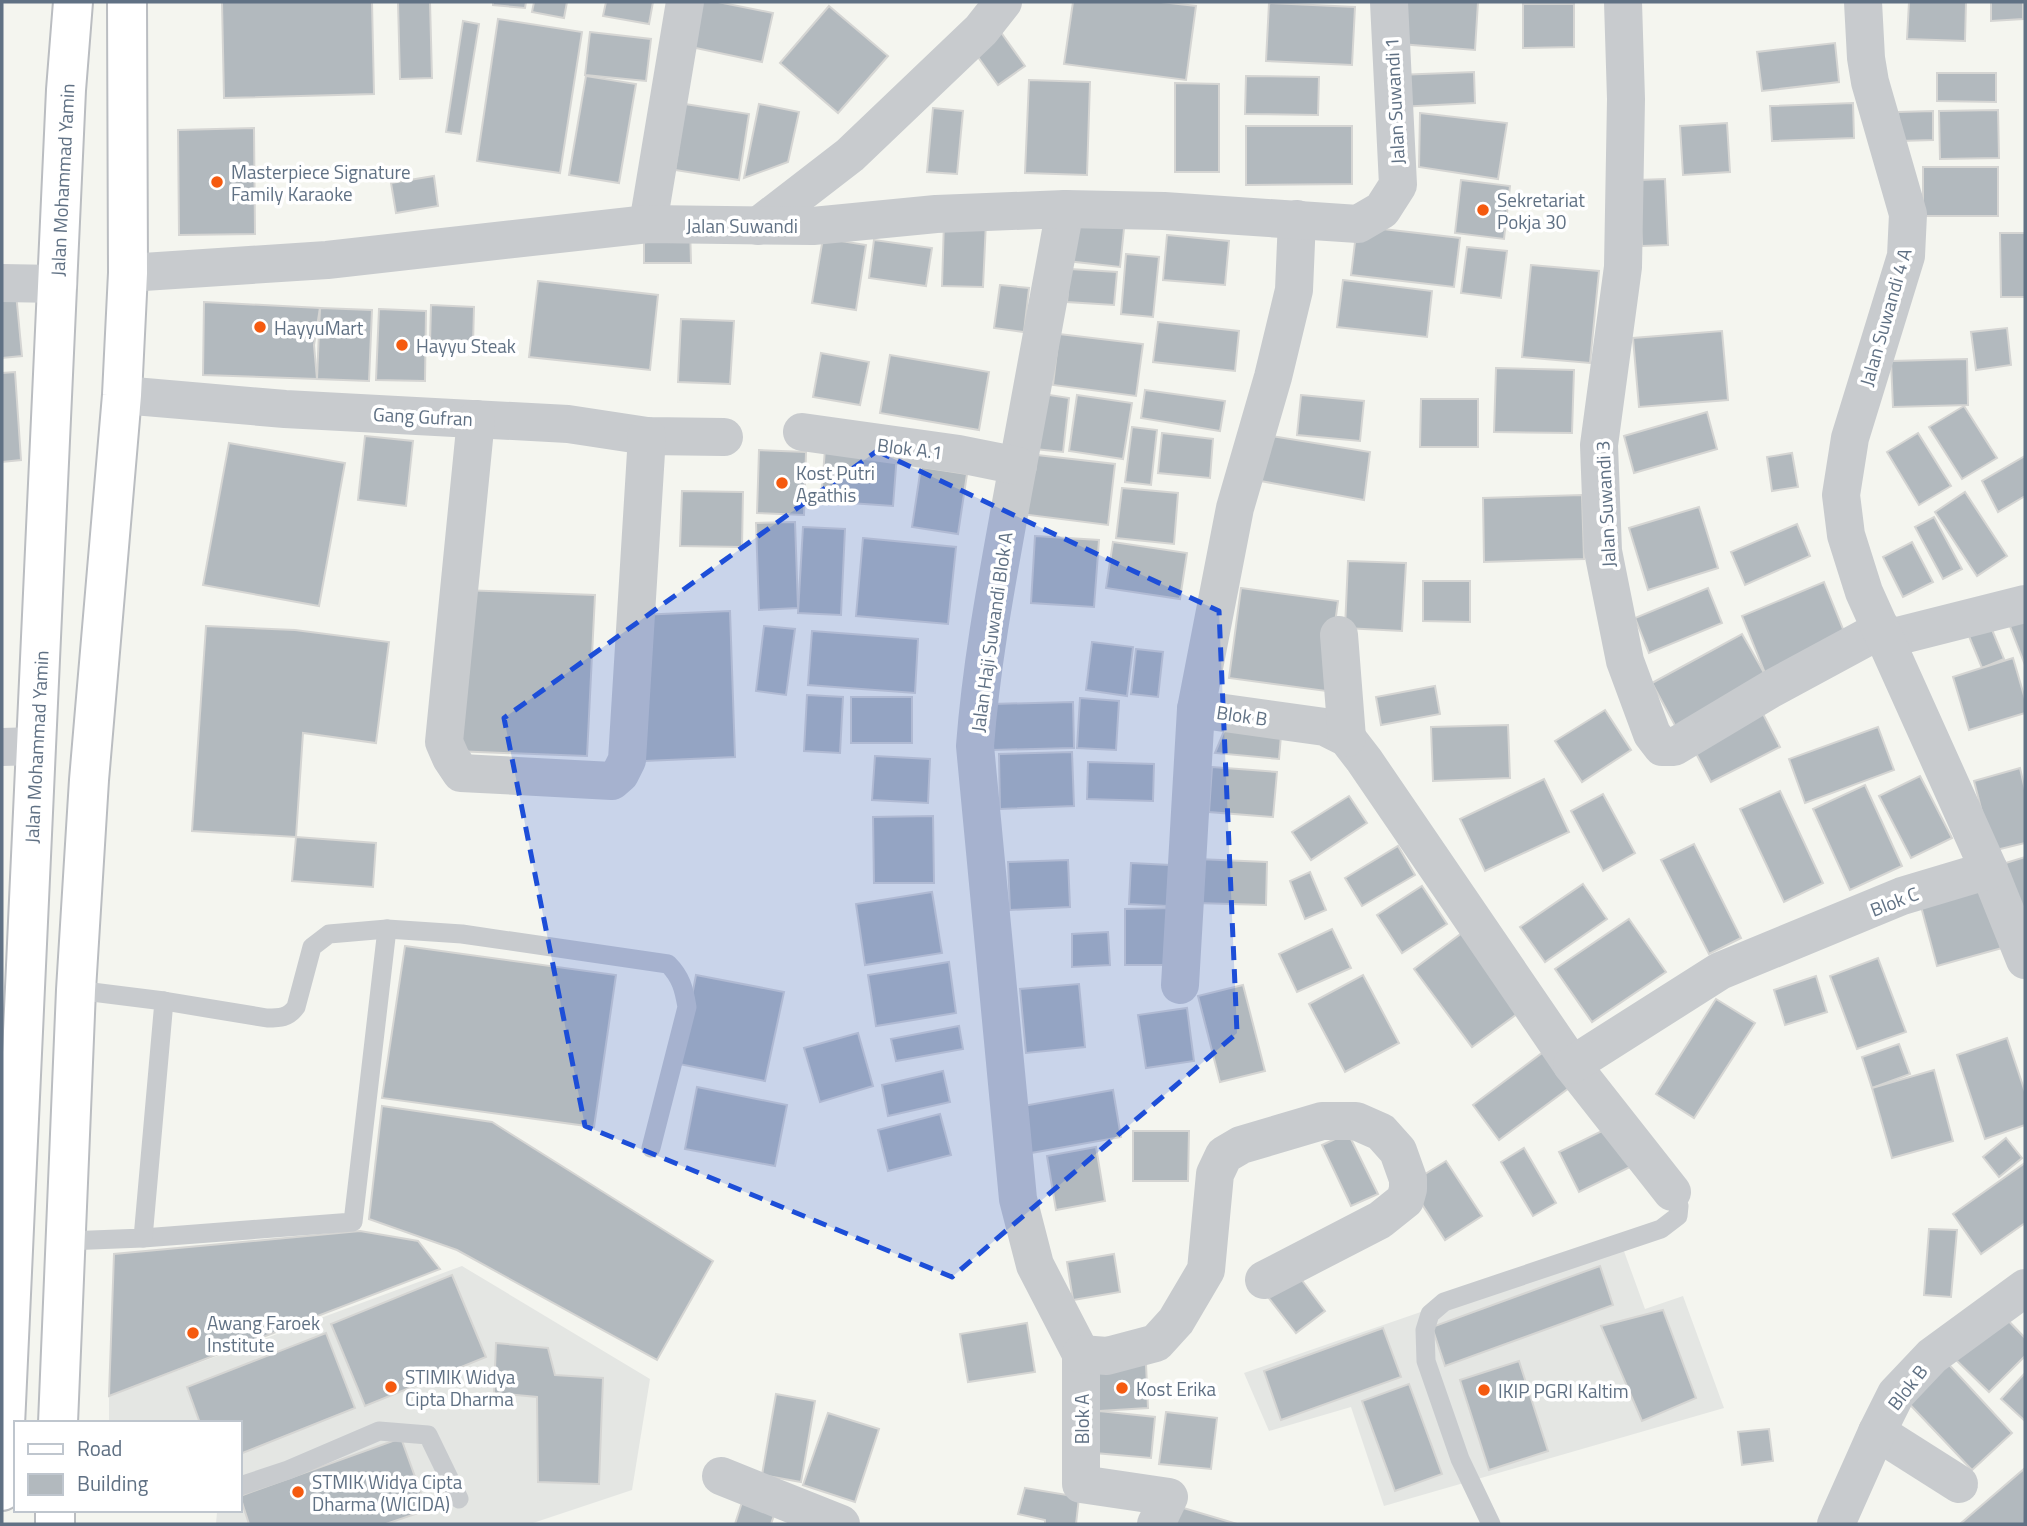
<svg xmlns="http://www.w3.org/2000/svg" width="2027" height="1526" viewBox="0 0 2027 1526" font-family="'Titillium Web',sans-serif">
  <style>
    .built { fill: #e4e6e3 }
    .building { fill: #b2b9be; stroke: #d5d5d3; stroke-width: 2 }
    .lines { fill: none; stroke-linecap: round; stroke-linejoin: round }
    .primary-casing { stroke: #babdc1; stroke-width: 42 }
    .service { stroke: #c8cbce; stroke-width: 19 }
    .minor { stroke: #c8cbce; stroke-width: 38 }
    .primary { stroke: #fff; stroke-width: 38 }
    .marked { fill: #1d4ed8; fill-opacity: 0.2; stroke: #1d4ed8; stroke-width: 5; stroke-dasharray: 14 9; stroke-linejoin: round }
    .poi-dot { fill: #f55a0f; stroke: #fff; stroke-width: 2.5 }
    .labels { text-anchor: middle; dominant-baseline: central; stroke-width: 7; stroke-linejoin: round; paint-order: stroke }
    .street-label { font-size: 19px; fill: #607184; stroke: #fff }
    .poi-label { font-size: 19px; fill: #607184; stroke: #fff; text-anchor: start }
  </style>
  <rect width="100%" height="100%" fill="#f4f5ef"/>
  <!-- built -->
  <g class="built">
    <path d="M1621,1243L1645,1309L1683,1296L1724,1408L1384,1506L1351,1407L1269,1431L1244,1373Z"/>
    <path d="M462,1266L650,1379L632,1490L530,1524H216L217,1512L108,1513V1510H240V1423H109V1396Z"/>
  </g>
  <!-- building -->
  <g class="building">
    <path d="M222,2H372L374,94L224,98Z"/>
    <path d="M398,2H430L432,78L400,79Z"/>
    <path d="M493,2H526L525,8L493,5Z"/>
    <path d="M534,2H567L564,18L532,12Z"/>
    <path d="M606,2H653L649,24L603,16Z"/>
    <path d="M700,2H718L773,13L762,62L691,47Z"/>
    <path d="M1073,2H1161L1196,6L1186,80L1064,64Z"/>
    <path d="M1403,2H1478L1475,50L1400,44Z"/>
    <path d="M1909,2H1966L1965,41L1907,39Z"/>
    <path d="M1991,2H2023V19L1991,21Z"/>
    <path d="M1269,3L1355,7L1352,65L1266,61Z"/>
    <path d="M1523,4H1574V47L1523,48Z"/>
    <path d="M829,6L888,56L838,113L780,63Z"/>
    <path d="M498,19L582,32L560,173L477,161Z"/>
    <path d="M463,21L479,24L461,134L446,132Z"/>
    <path d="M1000,31L1025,66L998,85L973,50Z"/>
    <path d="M590,32L651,39L646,81L585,75Z"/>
    <path d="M1835,43L1839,82L1762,91L1757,52Z"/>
    <path d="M1474,72L1475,103L1398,107L1397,75Z"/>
    <path d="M1937,73H1996V102L1937,101Z"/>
    <path d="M586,76L636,84L619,183L569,175Z"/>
    <path d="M1246,76L1319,77L1318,115L1245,114Z"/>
    <path d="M1029,80L1090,82L1087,175L1025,173Z"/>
    <path d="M1175,83L1219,84V172H1175Z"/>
    <path d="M1853,103L1854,138L1772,141L1770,106Z"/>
    <path d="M685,104L749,114L739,180L675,170Z"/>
    <path d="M759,104L799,112L788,162L744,178Z"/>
    <path d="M933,108L963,111L957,174L927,172Z"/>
    <path d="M1998,110L1999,158L1940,159L1939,111Z"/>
    <path d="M1933,111V140L1900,141L1898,112Z"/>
    <path d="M1420,113L1507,123L1498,179L1419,167Z"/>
    <path d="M1727,123L1730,172L1683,175L1680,126Z"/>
    <path d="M1246,126H1352V184L1246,185Z"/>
    <path d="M254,128L255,234L179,235L178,130Z"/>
    <rect x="1923" y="167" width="75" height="49"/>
    <path d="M434,176L438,206L396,213L391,183Z"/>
    <path d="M1665,179L1668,245L1642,246L1638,180Z"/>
    <path d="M1461,180L1510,186L1504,239L1455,233Z"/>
    <path d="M1073,213L1125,219L1120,267L1067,261Z"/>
    <path d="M944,221L986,222L983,287L942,286Z"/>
    <path d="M690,226L691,263H644V227Z"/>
    <path d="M1357,226L1460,238L1454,287L1351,275Z"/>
    <path d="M2000,233H2025V297H2001Z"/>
    <path d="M1167,235L1229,241L1225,285L1163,280Z"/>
    <path d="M823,238L866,245L856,310L812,303Z"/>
    <path d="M874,240L932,248L926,286L869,278Z"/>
    <path d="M1467,247L1507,251L1501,298L1461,293Z"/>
    <path d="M1126,254L1159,257L1153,317L1121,314Z"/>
    <path d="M1531,265L1599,271L1590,363L1522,357Z"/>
    <path d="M1070,269L1117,272L1114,305L1067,302Z"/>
    <path d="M1343,280L1432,291L1427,337L1337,327Z"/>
    <path d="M538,281L658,295L650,370L529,357Z"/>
    <path d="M1000,285L1029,288L1024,332L994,328Z"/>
    <path d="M16,293L22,356L2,358V294Z"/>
    <path d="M204,302L320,308L314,345L317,379L203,375Z"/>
    <path d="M431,305L474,307L473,345L430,344Z"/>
    <path d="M320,308L372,310L369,381L317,379Z"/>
    <path d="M379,309L426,311L425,381L376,380Z"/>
    <path d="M681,319L734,321L730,384L678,382Z"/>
    <path d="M1158,322L1239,331L1235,371L1153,362Z"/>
    <path d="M2007,328L2011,365L1976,370L1971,332Z"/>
    <path d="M1722,331L1728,400L1639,407L1633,338Z"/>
    <path d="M1059,334L1143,344L1136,396L1053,385Z"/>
    <path d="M821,353L869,362L860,405L813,397Z"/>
    <path d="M890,355L989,372L979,430L880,413Z"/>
    <path d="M1967,359L1968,405L1893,407L1891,361Z"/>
    <path d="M1496,368L1574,370L1572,433L1494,432Z"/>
    <path d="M15,372L21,460L2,462V373Z"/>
    <path d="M1145,390L1225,401L1220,431L1141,418Z"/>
    <path d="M1043,394L1069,398L1063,452L1035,449Z"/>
    <path d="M1077,395L1132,403L1123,459L1069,451Z"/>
    <path d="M1301,395L1364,401L1360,441L1297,435Z"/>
    <path d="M1421,399H1478V447H1420Z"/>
    <path d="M1964,406L1997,458L1962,479L1929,427Z"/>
    <path d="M1707,412L1717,449L1634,473L1624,436Z"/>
    <path d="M1132,427L1157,430L1151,485L1125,482Z"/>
    <path d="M1162,433L1213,439L1210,478L1158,473Z"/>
    <path d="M1918,433L1951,486L1919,505L1887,452Z"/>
    <path d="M1265,435L1370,452L1364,500L1255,480Z"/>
    <path d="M365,436L413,441L406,506L358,500Z"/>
    <path d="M229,443L345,463L319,606L203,585Z"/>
    <path d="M825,449L897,454L893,506L821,501Z"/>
    <path d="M759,450L806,452L804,515L757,513Z"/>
    <path d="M1792,453L1798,487L1772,491L1767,457Z"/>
    <path d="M1028,454L1115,464L1108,525L1021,514Z"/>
    <path d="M2025,456V496L1998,512L1982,481Z"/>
    <path d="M921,467L967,474L958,534L912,527Z"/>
    <path d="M1122,488L1178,493L1174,544L1116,538Z"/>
    <path d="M682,491L743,492L742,547L680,546Z"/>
    <path d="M1965,492L2007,556L1977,576L1935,512Z"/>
    <path d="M1582,495L1584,559L1484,562L1483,498Z"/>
    <path d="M1699,507L1718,568L1648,590L1629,528Z"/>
    <path d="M1934,517L1962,569L1943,579L1915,527Z"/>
    <path d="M795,522L798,608L759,610L756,523Z"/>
    <path d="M1797,524L1810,556L1745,585L1731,552Z"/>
    <path d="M803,527L845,529L841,615L798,613Z"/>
    <path d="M1035,536L1099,540L1094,607L1031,603Z"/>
    <path d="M863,538L956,547L948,624L856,616Z"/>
    <path d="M1113,542L1187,553L1180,599L1106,588Z"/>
    <path d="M1912,542L1933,582L1903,597L1883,557Z"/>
    <path d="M1348,561L1406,563L1402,631L1345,628Z"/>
    <path d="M1423,581H1470V622L1423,621Z"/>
    <path d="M1824,582L1849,644L1767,678L1742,616Z"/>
    <path d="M1241,588L1338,601L1326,691L1229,678Z"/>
    <path d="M1708,588L1722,623L1649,653L1635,618Z"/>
    <path d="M461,590L595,595L587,756L453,751Z"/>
    <path d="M730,611L735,757L645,761L639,615Z"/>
    <path d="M2025,614V665L2008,621Z"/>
    <path d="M1986,615L2004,659L1982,668L1964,624Z"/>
    <path d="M206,626L295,630L389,642L376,743L303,733L296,837L192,831Z"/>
    <path d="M764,626L795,629L786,695L756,691Z"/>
    <path d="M812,631L918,639L915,693L808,685Z"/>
    <path d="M1742,634L1767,678L1677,729L1652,683Z"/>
    <path d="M1092,642L1133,647L1127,696L1086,690Z"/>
    <path d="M1136,649L1163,652L1158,697L1131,694Z"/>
    <path d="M2013,658L2025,699V713L1969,730L1953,677Z"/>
    <path d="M1435,686L1440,714L1381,725L1376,697Z"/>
    <path d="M807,695L843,697L840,753L804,751Z"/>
    <rect x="851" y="697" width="61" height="46"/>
    <path d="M1080,698L1119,701L1116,750L1077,748Z"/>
    <path d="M1073,702L1074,748L992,750L991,704Z"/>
    <path d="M1758,704L1780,747L1711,782L1689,740Z"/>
    <path d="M1605,710L1631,750L1582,782L1555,741Z"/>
    <path d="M1229,719L1282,724L1279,759L1215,753Z"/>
    <path d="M1508,725L1510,778L1433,781L1431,727Z"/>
    <path d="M1878,727L1894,770L1805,803L1789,759Z"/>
    <path d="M1072,752L1074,806L1000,809L999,754Z"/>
    <path d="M875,756L930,759L928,803L872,800Z"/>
    <path d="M1088,762L1154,764L1153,801L1087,799Z"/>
    <path d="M1212,767L1277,772L1273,817L1209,812Z"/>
    <path d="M2020,768L2025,790V843L1992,851L1974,781Z"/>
    <path d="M1920,776L1952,838L1911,858L1879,796Z"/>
    <path d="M1544,779L1569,832L1485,871L1460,819Z"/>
    <path d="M1865,785L1902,866L1850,890L1813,809Z"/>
    <path d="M1780,791L1823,883L1784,902L1740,809Z"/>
    <path d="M1603,794L1635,853L1603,871L1571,811Z"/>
    <path d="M1349,796L1367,823L1311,860L1292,832Z"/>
    <path d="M933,816L934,883H874L873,817Z"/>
    <path d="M296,837L376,843L373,887L292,881Z"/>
    <path d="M1694,844L1741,938L1709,954L1661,860Z"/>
    <path d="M1398,846L1415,875L1362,906L1345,878Z"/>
    <path d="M2025,857V948L1996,866Z"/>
    <path d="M1197,859L1267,862L1266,905L1196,903Z"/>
    <path d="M1068,860L1070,907L1010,910L1008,862Z"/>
    <path d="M1131,863L1170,865L1168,906L1129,904Z"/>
    <path d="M1310,872L1326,910L1305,919L1290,881Z"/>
    <path d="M1984,881L2002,948L1937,966L1919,899Z"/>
    <path d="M1583,884L1607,919L1545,962L1520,927Z"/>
    <path d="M1422,886L1447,924L1402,953L1377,915Z"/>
    <path d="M932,892L942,953L865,965L856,904Z"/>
    <path d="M1176,908V965H1125V909Z"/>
    <path d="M1629,919L1666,972L1592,1022L1555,969Z"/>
    <path d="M1332,929L1351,968L1297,992L1279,954Z"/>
    <path d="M1108,932L1110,965L1072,967V934Z"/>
    <path d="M1462,933L1521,1011L1472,1047L1414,969Z"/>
    <path d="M405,946L616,975L594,1127L382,1098Z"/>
    <path d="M1878,958L1906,1032L1857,1049L1830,976Z"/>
    <path d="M949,962L956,1013L876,1026L868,975Z"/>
    <path d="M696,975L784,992L765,1081L679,1064Z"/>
    <path d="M1363,975L1399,1043L1345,1072L1309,1004Z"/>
    <path d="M1816,976L1827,1012L1785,1025L1774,990Z"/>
    <path d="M1079,984L1085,1047L1026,1053L1020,989Z"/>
    <path d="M1243,985L1265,1071L1220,1082L1198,996Z"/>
    <path d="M1716,999L1755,1023L1694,1118L1656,1094Z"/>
    <path d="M1187,1008L1194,1061L1146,1068L1138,1015Z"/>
    <path d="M959,1026L963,1049L896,1061L891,1039Z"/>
    <path d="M858,1033L873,1086L820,1102L804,1048Z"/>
    <path d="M2007,1038L2025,1092V1125L1985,1139L1957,1055Z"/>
    <path d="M1899,1044L1910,1074L1872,1088L1862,1057Z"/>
    <path d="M1546,1050L1573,1085L1499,1140L1473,1105Z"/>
    <path d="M1934,1070L1953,1141L1892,1158L1872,1088Z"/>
    <path d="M943,1071L950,1102L888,1116L882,1085Z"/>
    <path d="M697,1087L787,1105L775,1166L685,1149Z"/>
    <path d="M1113,1090L1121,1137L1031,1153L1023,1106Z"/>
    <path d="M382,1106L492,1122L713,1261L657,1360L457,1250L369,1219Z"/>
    <path d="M940,1114L951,1155L888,1171L878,1130Z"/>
    <path d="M1610,1127L1630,1167L1579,1192L1559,1152Z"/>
    <path d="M1133,1131H1189L1188,1181H1133Z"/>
    <path d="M1348,1133L1378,1194L1351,1206L1322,1145Z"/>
    <path d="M2006,1138L2022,1158L1999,1177L1983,1157Z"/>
    <path d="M1096,1147L1105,1201L1056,1210L1047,1156Z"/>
    <path d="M1524,1148L1556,1203L1533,1216L1501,1162Z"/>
    <path d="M1446,1161L1482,1216L1445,1240L1409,1184Z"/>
    <path d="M2025,1163V1223L1981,1254L1953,1214Z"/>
    <path d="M1929,1229L1957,1230L1951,1297L1924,1295Z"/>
    <path d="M360,1231L418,1241L440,1269L109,1396L114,1254Z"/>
    <path d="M1114,1254L1120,1292L1073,1300L1067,1262Z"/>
    <path d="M1600,1266L1613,1305L1445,1366L1432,1327Z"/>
    <path d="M452,1275L486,1357L365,1406L331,1324Z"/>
    <path d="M1298,1275L1325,1311L1296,1333L1268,1297Z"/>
    <path d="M1663,1310L1696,1398L1642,1421L1601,1326Z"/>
    <path d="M1998,1310L2025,1338V1356L1989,1392L1952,1356Z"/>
    <path d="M1027,1323L1035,1372L968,1382L960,1334Z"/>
    <path d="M1383,1328L1401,1377L1281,1420L1264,1371Z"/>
    <path d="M326,1333L355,1408L240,1454V1423H200L187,1387Z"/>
    <path d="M496,1343L548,1348L555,1375L603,1378L599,1484L538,1482L537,1397L494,1393Z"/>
    <path d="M1940,1355L2012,1433L1972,1470L1899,1393Z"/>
    <path d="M1519,1361L1548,1451L1489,1470L1460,1380Z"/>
    <path d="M1146,1364L1148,1408L1099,1411L1096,1367Z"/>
    <path d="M2025,1373V1421L2001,1399Z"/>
    <path d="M1409,1384L1442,1474L1395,1491L1362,1401Z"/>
    <path d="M776,1394L815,1401L801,1482L762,1475Z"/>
    <path d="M1099,1411L1155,1417L1151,1458L1095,1453Z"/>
    <path d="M1166,1412L1217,1418L1211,1469L1159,1464Z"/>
    <path d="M828,1413L879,1429L855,1502L803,1485Z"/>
    <path d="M1769,1429L1773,1461L1742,1465L1738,1432Z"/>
    <path d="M401,1438L427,1510L386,1524H249L240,1496Z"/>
    <path d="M2024,1469L2025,1524H1960Z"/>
    <path d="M1025,1488L1079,1497L1076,1524H1045V1520L1018,1514Z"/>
    <path d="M745,1493L778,1504L771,1524H735Z"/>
    <path d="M1170,1504L1237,1524H1164Z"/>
  </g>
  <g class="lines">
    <!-- primary casing -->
    <g class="primary-casing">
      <g id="primary">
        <path d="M58,1423L76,990L89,780L122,395L128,273L127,2"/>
        <path d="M2,1491L66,90L73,2"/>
        <path d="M55,1524V1510"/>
      </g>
    </g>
    <!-- service -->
    <g class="service">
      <path d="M164,1001L267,1018C280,1018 288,1018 296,1007L312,947L329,934L387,929L462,934L668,964C681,977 684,989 687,1007L651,1148"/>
      <path d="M143,1238L353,1222L387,929"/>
      <path d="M66,1241L143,1238L164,1001L76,990"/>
      <path d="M240,1486L288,1470L379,1431L428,1435L459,1499"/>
      <path d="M1491,1524L1460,1459L1426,1361L1425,1330L1430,1314L1444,1302L1661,1229L1678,1216L1679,1206L1672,1192"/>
    </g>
    <!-- minor -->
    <g class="minor">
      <path d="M1623,2L1626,99L1623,267L1599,445L1603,551L1625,661L1652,734L1662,747H1674L1771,689L1882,629"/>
      <path d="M1065,209C1047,311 1027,412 1009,514C995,591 981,667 975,746L1018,1199L1035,1265L1081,1354V1484L1169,1497L1156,1524"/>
      <path d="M1297,219L1294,290L1273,377L1235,508L1196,709L1325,727L1347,738L1364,760L1572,1065L1672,1192"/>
      <path d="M648,224L685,2"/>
      <path d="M758,226L850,155L981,30L1003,2"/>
      <path d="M128,273L327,260L648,224L813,226L936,214L1065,209L1164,211L1358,224L1382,210L1398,185L1389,2"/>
      <path d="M2,283L58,284"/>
      <path d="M122,395L285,409L568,424L647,436L724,437"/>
      <path d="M476,419L444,742L451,758L461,773L612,781L620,774L627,760L647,436"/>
      <path d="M802,432L959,454L1018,466"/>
      <path d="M1339,635L1347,738"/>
      <path d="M1886,639L2025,604"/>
      <path d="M2,747L36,746"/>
      <path d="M1989,870L2025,960"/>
      <path d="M1180,985L1196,709"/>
      <path d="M1572,1065L1720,971L1902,896L1989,870L1864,592L1846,535L1841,495L1850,438L1906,256L1908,214L1870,82L1866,58L1863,2"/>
      <path d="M1081,1354L1107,1356L1156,1343L1176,1321L1206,1270L1215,1174L1224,1155L1241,1145L1322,1121H1356L1381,1132L1398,1151L1408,1179V1189L1405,1200L1380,1220L1264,1280"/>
      <path d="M1877,1432L1959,1484"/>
      <path d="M721,1476L841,1524"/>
      <path d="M1836,1524L1877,1432L1896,1394L1932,1356L2025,1288"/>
    </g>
    <!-- primary -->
    <use href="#primary" class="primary"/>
  </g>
  <!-- marked area -->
  <path class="marked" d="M877,451L1219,611L1237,1033L952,1277L585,1126L504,718Z"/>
  <!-- markers -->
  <g class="poi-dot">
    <circle cx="217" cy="182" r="7"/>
    <circle cx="1483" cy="210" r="7"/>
    <circle cx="260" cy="327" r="7"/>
    <circle cx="402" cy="345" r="7"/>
    <circle cx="782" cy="483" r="7"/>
    <circle cx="193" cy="1333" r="7"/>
    <circle cx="391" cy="1387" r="7"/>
    <circle cx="1122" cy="1388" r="7"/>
    <circle cx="1484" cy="1390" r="7"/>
    <circle cx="298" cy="1492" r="7"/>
  </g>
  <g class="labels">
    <!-- street labels -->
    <g class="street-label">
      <text transform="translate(1394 101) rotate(-93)">Jalan Suwandi 1</text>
      <text transform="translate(62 180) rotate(-87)">Jalan Mohammad Yamin</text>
      <text x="742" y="225">Jalan Suwandi</text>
      <text transform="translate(1885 317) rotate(-74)">Jalan Suwandi 4 A</text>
      <text transform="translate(423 416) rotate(3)">Gang Gufran</text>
      <text transform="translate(910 448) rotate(7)">Blok A.1</text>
      <text transform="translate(1605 504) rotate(-93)">Jalan Suwandi 3</text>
      <text transform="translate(991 632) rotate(-82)">Jalan Haji Suwandi Blok A</text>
      <text transform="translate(1242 715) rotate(8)">Blok B</text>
      <text transform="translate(36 747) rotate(-87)">Jalan Mohammad Yamin</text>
      <text transform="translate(1894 901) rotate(-21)">Blok C</text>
      <text transform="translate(1907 1387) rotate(-52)">Blok B</text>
      <text transform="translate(1081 1419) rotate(-90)">Blok A</text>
    </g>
    <!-- poi labels -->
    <g class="poi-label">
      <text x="231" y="171">Masterpiece Signature<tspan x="231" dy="22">Family Karaoke</tspan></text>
      <text x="1497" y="199">Sekretariat<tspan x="1497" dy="22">Pokja 30</tspan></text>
      <text x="274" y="327">HayyuMart</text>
      <text x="416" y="345">Hayyu Steak</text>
      <text x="796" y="472">Kost Putri<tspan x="796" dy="22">Agathis</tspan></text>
      <text x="207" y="1322">Awang Faroek<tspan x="207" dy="22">Institute</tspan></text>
      <text x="405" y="1376">STIMIK Widya<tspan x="405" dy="22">Cipta Dharma</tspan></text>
      <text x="1136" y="1388">Kost Erika</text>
      <text x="1498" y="1390">IKIP PGRI Kaltim</text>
      <text x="312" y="1481">STMIK Widya Cipta<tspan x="312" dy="22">Dharma (WICIDA)</tspan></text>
    </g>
  </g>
  <!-- border -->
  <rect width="2027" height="1526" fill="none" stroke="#607184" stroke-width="7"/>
  <!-- legend -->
  <rect x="14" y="1421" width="228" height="91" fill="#ffffff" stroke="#bfc6ce" stroke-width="2"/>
  <rect x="28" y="1444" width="35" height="10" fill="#ffffff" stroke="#bfc6ce" stroke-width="2"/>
  <text x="77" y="1456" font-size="21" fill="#607184">Road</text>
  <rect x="28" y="1474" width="35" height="21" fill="#b2b9be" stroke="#bfc6ce" stroke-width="2"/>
  <text x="77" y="1491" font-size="21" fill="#607184">Building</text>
</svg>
